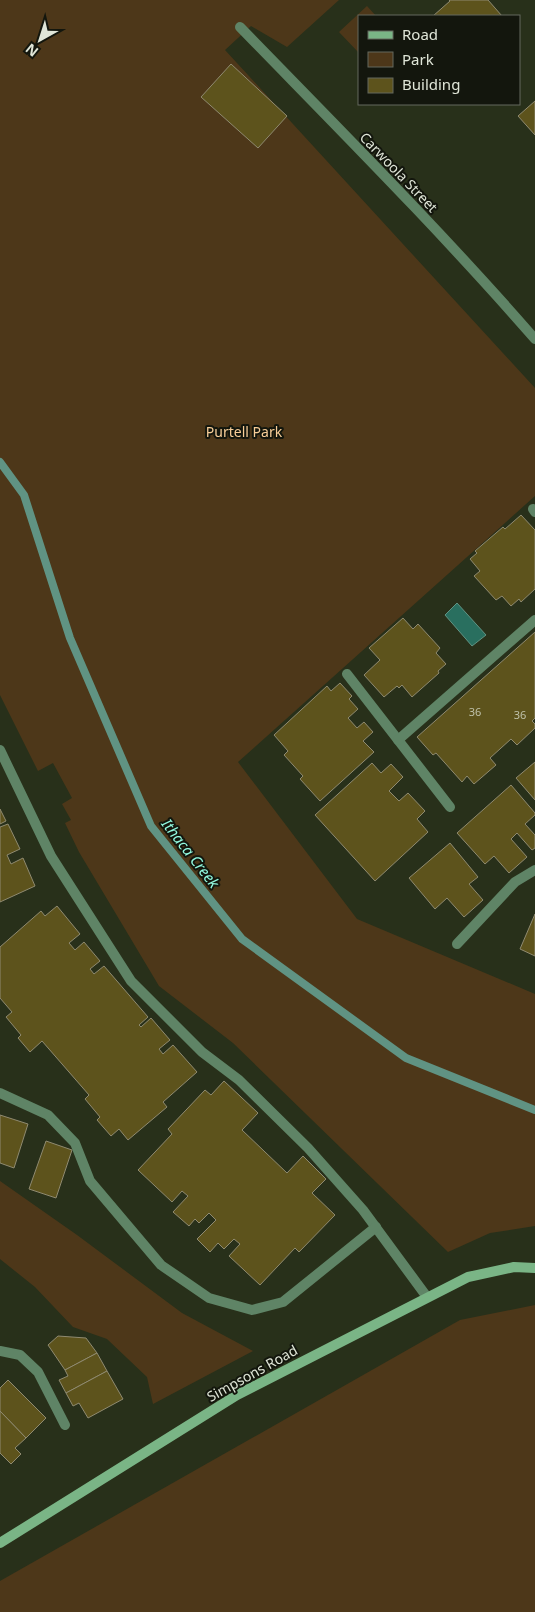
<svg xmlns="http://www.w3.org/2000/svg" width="535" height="1612" viewBox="0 0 535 1612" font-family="'Noto Sans',sans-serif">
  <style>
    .green { fill: #4d3719 }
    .water { fill: #296f5f; stroke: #609383 }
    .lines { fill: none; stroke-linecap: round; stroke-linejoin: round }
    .stream { stroke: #609383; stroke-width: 8 }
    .building { fill: #5d531c; stroke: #8f8a70 }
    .lane { stroke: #5f8466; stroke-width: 10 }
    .street { stroke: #5f8466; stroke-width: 10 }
    .secondary { stroke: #7ab586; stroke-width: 10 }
    .labels { text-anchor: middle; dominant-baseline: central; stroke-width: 4; stroke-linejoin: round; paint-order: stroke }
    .number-label { font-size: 11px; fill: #bfc1a9 }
    .street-label { font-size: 14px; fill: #e0e6d8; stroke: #13160d }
    .park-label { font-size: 14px; fill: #f8ce98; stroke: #13160d }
    .water-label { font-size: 15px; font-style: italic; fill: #93fbe1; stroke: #13160d }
  </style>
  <rect width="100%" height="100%" fill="#28301a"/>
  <!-- green -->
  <g class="green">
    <path d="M0,0H339L287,47L251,26L225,50L535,388V496L238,762L357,919L535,994V1226L490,1233L448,1252L233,1043L159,986L79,852L65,823L71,820L62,804L72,798L53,763L38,771L0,695Z"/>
    <path d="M367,6L376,16H359V53L339,32Z"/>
    <path d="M0,1181L77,1235L182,1313L253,1351L153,1404L147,1377L107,1339L73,1327L35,1287L0,1259Z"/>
    <path d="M535,1305V1612H0V1581L460,1320Z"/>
  </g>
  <!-- water -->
  <path class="water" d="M457,603L486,635L472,646L445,615Z"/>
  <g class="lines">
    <!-- stream -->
    <path class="stream" d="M0,462L24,495L70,638L151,826L242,939L406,1058L535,1110"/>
  </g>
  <!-- building -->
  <g class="building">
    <path d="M449,0H488L502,16H433L450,1Z"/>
    <path d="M231,64L287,116L258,148L201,97Z"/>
    <path d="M535,101V135L518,116Z"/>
    <path d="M521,515L535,530V589L521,602L519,599L511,606L502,596L496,600L474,576L480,571L470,559L477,553L475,551L503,527L505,529Z"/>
    <path d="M403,618L413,629L418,624L440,648L436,653L446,664L438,671L439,673L412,697L402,685L399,688L397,686L384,697L364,675L380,660L369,648Z"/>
    <path d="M535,632V718L532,721L535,724V728L517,745L511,739L490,758L496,765L474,784L467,776L462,782L436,753L433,755L417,737Z"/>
    <path d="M340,683L352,696L349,699L358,709L348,718L357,728L364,722L373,732L363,741L374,752L320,801L300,779L303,776L284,755L288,751L274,735L327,686L331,691Z"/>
    <path d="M535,762V800L516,778Z"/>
    <path d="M372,763L381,773L391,764L403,777L389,791L399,801L408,793L425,811L417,819L428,832L375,881L315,815Z"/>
    <path d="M511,785L535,813V815L525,824L535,835V848L532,850L517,833L511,839L527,857L509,873L494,856L485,864L457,833Z"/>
    <path d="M0,809L6,821L0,824Z"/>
    <path d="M8,824L20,849L7,855L11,864L23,858L35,886L0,902V827Z"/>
    <path d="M450,843L478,877L469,884L483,900L464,917L447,898L435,909L409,878Z"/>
    <path d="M57,906L80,934L69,943L75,950L84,942L100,961L90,969L94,974L104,966L148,1017L139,1025L141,1027L151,1018L170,1040L159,1049L163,1054L173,1045L197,1072L163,1102L167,1107L128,1140L119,1129L111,1136L97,1120L100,1117L85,1099L89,1095L42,1041L30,1052L18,1038L21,1035L6,1017L12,1012L0,998V947L41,911L45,916Z"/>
    <path d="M535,914V956L520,949Z"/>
    <path d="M224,1081L258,1113L242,1130L287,1173L303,1156L326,1179L312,1193L335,1215L299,1252L295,1248L260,1285L229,1256L240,1244L234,1239L224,1249L218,1243L210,1252L197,1239L216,1220L209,1213L199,1223L195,1219L189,1226L173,1212L188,1196L182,1191L172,1202L138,1170L172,1134L168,1129L205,1090L211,1095Z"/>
    <path d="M0,1115L28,1124L14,1168L0,1163Z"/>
    <path d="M46,1141L72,1150L56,1198L29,1189Z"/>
    <path d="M58,1336L86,1338L97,1353L65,1370L48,1345Z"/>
    <path d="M97,1353L107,1371L66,1393L59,1380L68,1376L65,1370Z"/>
    <path d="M107,1371L123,1399L88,1418L79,1403L73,1406L66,1393Z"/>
    <path d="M8,1380L46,1418L26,1438L0,1411V1388Z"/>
    <path d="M0,1411L26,1438L15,1448L21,1454L11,1464L0,1453Z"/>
  </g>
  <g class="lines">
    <!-- lane -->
    <g class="lane">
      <path d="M533,509L535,512"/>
      <path d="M347,674L450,807"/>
      <path d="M398,740L535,620"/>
      <path d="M0,750L51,856L131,981L202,1052L239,1080L308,1148L363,1210L427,1297"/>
      <path d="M457,944L515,882L535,870"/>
      <path d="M0,1093L48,1115L75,1143L90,1181L161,1265L209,1298L252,1310L283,1302L376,1227"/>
      <path d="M0,1351L20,1355L38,1372L65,1425"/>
    </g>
    <!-- street -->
    <path class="street" d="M240,27C340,130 441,231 535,339"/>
    <!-- secondary -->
    <path class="secondary" d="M0,1543L237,1395L468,1277L514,1267L535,1268"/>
  </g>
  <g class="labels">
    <!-- number labels -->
    <g class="number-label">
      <text x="475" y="711">36</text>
      <text x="520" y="714">36</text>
    </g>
    <!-- street labels -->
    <g class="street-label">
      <text transform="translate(399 172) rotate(46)">Carwoola Street</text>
      <text transform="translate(252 1373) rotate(-29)">Simpsons Road</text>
    </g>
    <!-- park labels -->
    <g class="park-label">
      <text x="244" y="431">Purtell Park</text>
    </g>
    <!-- water labels -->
    <g class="water-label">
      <text transform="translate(191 853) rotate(52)">Ithaca Creek</text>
    </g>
  </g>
  <!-- legend -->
  <rect x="358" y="15" width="162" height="90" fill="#13160d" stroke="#65695e"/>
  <rect x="368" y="31" width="25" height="8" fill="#7ab586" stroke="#65695e"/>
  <text x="402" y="40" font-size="15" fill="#e0e6d8">Road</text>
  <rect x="368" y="52" width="25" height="15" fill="#4d3719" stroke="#65695e"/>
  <text x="402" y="65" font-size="15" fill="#e0e6d8">Park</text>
  <rect x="368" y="78" width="25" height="15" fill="#5d531c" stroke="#65695e"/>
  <text x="402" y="90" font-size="15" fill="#e0e6d8">Building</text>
  <!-- north arrow -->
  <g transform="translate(40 40) rotate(219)" stroke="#13160d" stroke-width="4" paint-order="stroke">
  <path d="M0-4L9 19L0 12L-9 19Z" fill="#e0e6d8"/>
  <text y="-8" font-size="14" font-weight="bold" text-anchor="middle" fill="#e0e6d8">N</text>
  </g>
</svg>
